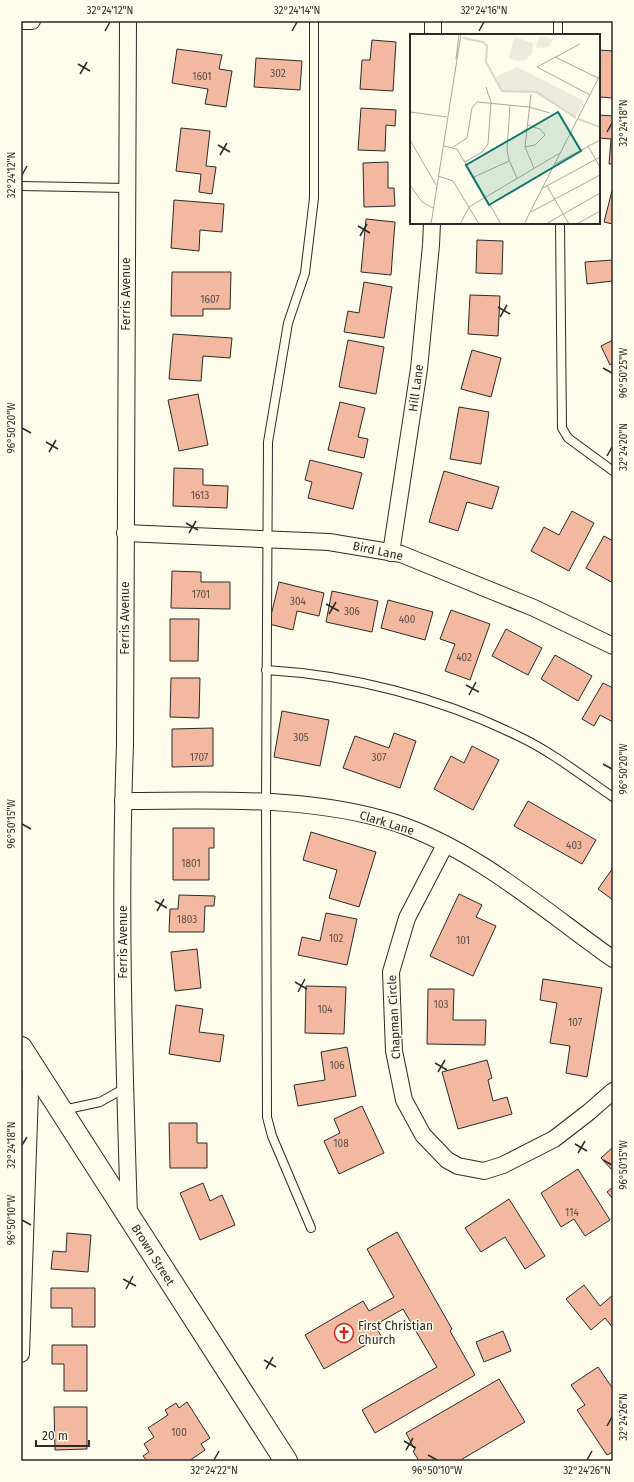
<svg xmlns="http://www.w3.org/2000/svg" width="634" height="1482" viewBox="0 0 634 1482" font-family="'Fira Sans',sans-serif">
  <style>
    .building { fill: #f2b8a0; stroke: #2b2b2b }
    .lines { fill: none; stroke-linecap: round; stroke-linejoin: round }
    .lane-casing { stroke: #2b2b2b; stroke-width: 10 }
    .street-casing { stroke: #2b2b2b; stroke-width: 18 }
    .secondary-casing { stroke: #2b2b2b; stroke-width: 24 }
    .lane { stroke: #fdfbea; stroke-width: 8 }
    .street { stroke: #fdfbea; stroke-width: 16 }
    .secondary { stroke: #fdfbea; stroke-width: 22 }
    .ticks { fill: none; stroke: #2b2b2b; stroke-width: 1.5 }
    .labels { text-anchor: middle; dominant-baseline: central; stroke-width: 3; stroke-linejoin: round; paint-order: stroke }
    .number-label { font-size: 10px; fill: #5d4e48 }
    .street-label { font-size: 12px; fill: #2b2b2b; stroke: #fdfbea }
    .poi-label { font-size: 12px; fill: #2b2b2b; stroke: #fdfbea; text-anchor: start }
    .inset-river { fill: none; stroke: #d8d7c9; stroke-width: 2 }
    .inset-road { fill: none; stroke: #a9a89e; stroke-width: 1 }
    .view { fill: #0f766e; fill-opacity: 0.15; stroke: #0f766e; stroke-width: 2 }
    .inset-edge { fill: none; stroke: #2b2b2b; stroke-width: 2 }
    .neatline { fill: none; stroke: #2b2b2b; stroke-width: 1.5 }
    .ticks-label { font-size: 10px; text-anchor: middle; fill: #2b2b2b }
  </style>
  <rect width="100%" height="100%" fill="#fdfbea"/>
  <!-- building -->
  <g class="building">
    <path d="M372,40L396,42L393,91L360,89L362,60H370Z"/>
    <path d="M177,49L222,55L219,69L232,71L226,107L205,104L208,89L172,83Z"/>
    <path d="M599,50L613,51V98L600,97Z"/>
    <path d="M256,58L302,61L300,90L254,87Z"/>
    <path d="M361,108L396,110L395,126L386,125L385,151L358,150Z"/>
    <path d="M599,115L613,116V164H609L611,139L599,138Z"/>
    <path d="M181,128L210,131L206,166L216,167L212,194L199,192L201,174L176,171Z"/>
    <path d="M388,162V188H394L395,206L364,207L363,163Z"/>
    <path d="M613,187V224L604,222Z"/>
    <path d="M174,200L224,204L222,232L200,230L199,251L171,248Z"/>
    <path d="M366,219L395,222L391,275L361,272Z"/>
    <path d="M477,240L503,241L502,274L476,273Z"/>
    <path d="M613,260V281L587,284L585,262Z"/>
    <path d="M172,272H231L230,309H203V316H171Z"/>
    <path d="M364,282L392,287L384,338L344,332L348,311L359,313Z"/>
    <path d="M470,295L500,296L498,336L468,334Z"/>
    <path d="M173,334L232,338L230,358L203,356L201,381L169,379Z"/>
    <path d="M348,340L384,347L376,394L339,387Z"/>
    <path d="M613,340V363L610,365L601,346Z"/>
    <path d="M472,350L501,358L491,397L461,389Z"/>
    <path d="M198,394L208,445L179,451L168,400Z"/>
    <path d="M340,402L365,408L358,437L368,439L364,458L328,450Z"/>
    <path d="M459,407L489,412L481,464L450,459Z"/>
    <path d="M310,460L362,473L353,509L308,498L312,482L305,480Z"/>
    <path d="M174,468L203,469V485L228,486L227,508L173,506Z"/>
    <path d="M444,471L499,487L492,509L467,502L458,531L429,522Z"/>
    <path d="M572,511L594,523L569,571L531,551L544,527L559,535Z"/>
    <path d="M604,536L613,541V583L586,568Z"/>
    <path d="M172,571L201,572V582H230V609L171,608Z"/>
    <path d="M279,582L324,593L319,616L297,611L293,630L269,624Z"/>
    <path d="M332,591L378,601L372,632L326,622Z"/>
    <path d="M388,600L433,612L425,640L381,628Z"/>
    <path d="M451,610L490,624L470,680L445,671L455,644L440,639Z"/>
    <path d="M170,619H199L198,661H170Z"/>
    <path d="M506,629L542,648L528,675L492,656Z"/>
    <path d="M555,655L592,676L578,701L541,679Z"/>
    <path d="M171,678H200L199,718L170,717Z"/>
    <path d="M603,683L613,688V722L600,715L594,726L582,719Z"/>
    <path d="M282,711L329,720L320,766L274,757Z"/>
    <path d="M213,728V766L172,767V729Z"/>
    <path d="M394,733L416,741L400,788L343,768L355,736L389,748Z"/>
    <path d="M472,746L499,760L473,810L434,789L451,756L464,763Z"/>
    <path d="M528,801L596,840L582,864L514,826Z"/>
    <path d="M173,828H214V848H209V880H173Z"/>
    <path d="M311,832L376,852L359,907L329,898L337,870L303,860Z"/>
    <path d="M613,868V900L598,889Z"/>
    <path d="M459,894L482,905L476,917L496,926L473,976L430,956Z"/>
    <path d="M179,895L215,896L214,906H205L204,932H169L170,909H178Z"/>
    <path d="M326,913L357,919L347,965L298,955L302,937L320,941Z"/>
    <path d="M197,949L201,988L175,991L171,952Z"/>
    <path d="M543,979L602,988L587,1077L566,1073L570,1046L550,1043L557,1003L540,1000Z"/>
    <path d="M306,986L346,987L344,1034L305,1033Z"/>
    <path d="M428,989H454L453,1020H486L485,1045L427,1044Z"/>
    <path d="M176,1005L203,1009L199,1032L224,1035L220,1062L169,1054Z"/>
    <path d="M347,1047L356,1096L298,1106L294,1085L325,1080L321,1052Z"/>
    <path d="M487,1060L492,1078L488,1080L493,1101L507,1097L512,1114L458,1129L442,1072Z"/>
    <path d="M362,1106L384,1153L339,1174L324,1141L340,1133L334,1119Z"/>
    <path d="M169,1123H197V1143H207V1168H170Z"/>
    <path d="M613,1147V1171L601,1158Z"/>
    <path d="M578,1169L610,1220L585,1236L574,1219L561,1227L541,1193Z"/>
    <path d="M203,1183L210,1201L222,1195L235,1225L200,1240L180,1193Z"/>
    <path d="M613,1187V1199L607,1192Z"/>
    <path d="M509,1199L545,1256L525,1269L505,1237L481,1252L465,1228Z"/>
    <path d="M397,1232L452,1329L450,1331L475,1375L375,1433L362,1410L437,1367L403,1309L375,1325L381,1336L324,1369L305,1335L363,1301L369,1311L394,1297L367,1249Z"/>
    <path d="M67,1233L91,1235L88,1272L51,1269L53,1251L66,1252Z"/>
    <path d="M584,1285L600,1306L613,1295V1328L605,1318L591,1330L566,1299Z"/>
    <path d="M51,1288H95V1327H72V1308H51Z"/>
    <path d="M503,1331L511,1351L484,1362L476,1342Z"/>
    <path d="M52,1345H87V1391H64V1364H52Z"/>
    <path d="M598,1367L613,1389V1452L607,1455L577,1410L585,1405L571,1385Z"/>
    <path d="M499,1379L525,1422L459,1461H419L413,1451L415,1450L406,1433Z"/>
    <path d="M187,1402L210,1438L201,1444L205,1450L189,1461H147L143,1456L149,1452L144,1444L154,1437L148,1428L168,1415L165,1410L176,1403L179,1408Z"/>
    <path d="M54,1407H87V1449L55,1450Z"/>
  </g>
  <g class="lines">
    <!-- lane casing -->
    <g class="lane-casing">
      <g id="lane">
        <path d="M558,21V35"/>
        <path d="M21,186L127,188"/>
        <path d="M560,223L562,428L568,438L613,471"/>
        <path d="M266,670C352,675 441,698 518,736C552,752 582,776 613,797"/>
        <path d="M63,1110L100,1102L125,1088"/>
        <path d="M311,1228L272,1136L267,1117L266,802L268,442L288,323L305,273L314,198V21"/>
      </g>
    </g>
    <!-- street casing -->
    <g class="street-casing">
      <g id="street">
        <path d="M21,21H32"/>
        <path d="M128,21L125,745C119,902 124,1059 129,1215"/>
        <path d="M433,35V21"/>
        <path d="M125,533L329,542L401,554L534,608L613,646"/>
        <path d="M391,553L419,369L431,245L432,223"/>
        <path d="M123,801C213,801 309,795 396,823C477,850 545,911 613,959"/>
        <path d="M445,845L407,918L391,972L394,1051L404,1100L423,1135L447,1160L458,1166L484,1171L503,1165L554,1139L589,1112L613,1091"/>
        <path d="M21,1354L31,1063"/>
      </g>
    </g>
    <!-- secondary casing -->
    <g class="secondary-casing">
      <path id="secondary" d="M21,1048L286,1461"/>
    </g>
    <!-- lane -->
    <use href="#lane" class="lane"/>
    <!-- street -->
    <use href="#street" class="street"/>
    <!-- secondary -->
    <use href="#secondary" class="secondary"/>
  </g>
  <!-- ticks -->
  <path class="ticks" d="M105,31L110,22M292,31L297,22M479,31L484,22M78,64L90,71M80,74L87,62M607,132L612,123M218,145L230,152M220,155L227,143M22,175L27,166M358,226L370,233M360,236L367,224M498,307L510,314M500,317L507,305M603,368L612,373M22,428L31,433M46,442L58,449M49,452L56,440M607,456L612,447M186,523L198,530M189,533L196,521M326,604L339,611M329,614L336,602M466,685L479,692M469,695L476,682M603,764L612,769M22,824L31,829M155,901L167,908M157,911L164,899M295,982L307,989M298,992L305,979M435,1063L447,1070M438,1072L445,1060M575,1144L587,1151M22,1145L27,1137M578,1153L585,1141M603,1160L612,1165M22,1220L31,1225M123,1279L136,1286M126,1289L133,1276M264,1360L276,1367M266,1369L273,1357M607,1426L612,1417M404,1441L416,1448M406,1450L413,1438M428,1455L437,1460M214,1460L219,1451M587,1460L592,1451"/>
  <!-- icons -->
  <defs>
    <g id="church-ring" transform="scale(1)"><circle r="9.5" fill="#fdfbea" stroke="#c62828" stroke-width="1.5"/><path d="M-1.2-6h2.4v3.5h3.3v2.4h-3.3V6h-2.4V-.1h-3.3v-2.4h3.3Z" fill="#c62828"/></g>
  </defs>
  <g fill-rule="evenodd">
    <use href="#church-ring" x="344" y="1333"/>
  </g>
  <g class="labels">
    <!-- number labels -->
    <g class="number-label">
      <text x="278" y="74">302</text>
      <text x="202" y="77">1601</text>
      <text x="210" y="300">1607</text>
      <text x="200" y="496">1613</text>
      <text x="201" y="595">1701</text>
      <text x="298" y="602">304</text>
      <text x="352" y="612">306</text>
      <text x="407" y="620">400</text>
      <text x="464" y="658">402</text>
      <text x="301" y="738">305</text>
      <text x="199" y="758">1707</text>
      <text x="379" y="758">307</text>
      <text x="574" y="846">403</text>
      <text x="191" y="864">1801</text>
      <text x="187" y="920">1803</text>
      <text x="336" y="939">102</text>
      <text x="463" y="941">101</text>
      <text x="441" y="1005">103</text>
      <text x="325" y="1010">104</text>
      <text x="575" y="1023">107</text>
      <text x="337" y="1066">106</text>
      <text x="341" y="1144">108</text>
      <text x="572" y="1213">114</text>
      <text x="179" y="1433">100</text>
    </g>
    <!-- street labels -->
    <g class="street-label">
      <text transform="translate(126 294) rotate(-90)">Ferris Avenue</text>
      <text transform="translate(416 388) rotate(-82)">Hill Lane</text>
      <text transform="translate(378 551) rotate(12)">Bird Lane</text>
      <text transform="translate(125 618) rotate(-90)">Ferris Avenue</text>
      <text transform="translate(387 823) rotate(17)">Clark Lane</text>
      <text transform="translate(123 942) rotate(-90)">Ferris Avenue</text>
      <text transform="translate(394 1017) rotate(-93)">Chapman Circle</text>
      <text transform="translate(153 1255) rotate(58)">Brown Street</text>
    </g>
    <!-- poi labels -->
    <g class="poi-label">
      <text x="358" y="1326">First Christian<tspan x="358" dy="14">Church</tspan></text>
    </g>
  </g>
  <!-- overview -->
  <g transform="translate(410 34)">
    <rect width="190" height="190" fill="#fdfbea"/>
    <path d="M130,2L143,5L138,13L126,14ZM104,3L123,9L122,19L116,26L107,27L99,24ZM107,33L174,67L165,84L123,58L92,57L84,44Z" fill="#ecebdb"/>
    <path class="inset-river" d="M53,4L73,8L77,12L76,28L92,57L127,58L166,84M168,85L190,93"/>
    <path class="inset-road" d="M170,10L127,33L180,61M145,23L188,44M46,25L49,0M121,60L115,113L124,134M100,71L97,116L99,126L107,144M0,78L37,83M0,106L26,151M34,112L47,115L91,190M178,112L190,133M43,113L57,104L62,74L67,68L119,73L140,79M115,113L125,111L135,101L130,95L117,91M55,128L72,118L78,110L81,68L76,53M145,130L190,106M28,142L43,147L69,190M64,143L99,127M0,151L12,168L23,174M137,152L159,190M133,154L190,123M121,178L190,141M21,190L51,0M50,190L59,173L150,119M114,190L190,41M136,190L190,159M167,190L190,177"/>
    <path class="view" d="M148,78L171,117L79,171L56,131Z"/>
    <rect width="190" height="190" class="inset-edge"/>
  </g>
  <!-- border -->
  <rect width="634" height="1482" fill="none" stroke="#fdfbea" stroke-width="44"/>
  <!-- scale -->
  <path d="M36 1440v6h53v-6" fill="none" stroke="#2b2b2b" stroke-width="2"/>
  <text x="42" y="1440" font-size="12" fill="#2b2b2b" stroke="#fdfbea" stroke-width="3" paint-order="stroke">20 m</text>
  <rect x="22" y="22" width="590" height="1438" class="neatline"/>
  <g class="ticks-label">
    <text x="110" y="14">32°24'12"N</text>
    <text x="297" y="14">32°24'14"N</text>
    <text x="484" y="14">32°24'16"N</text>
    <text transform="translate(623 123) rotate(-90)" y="4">32°24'18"N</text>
    <text transform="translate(11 175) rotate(-90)" y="4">32°24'12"N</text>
    <text transform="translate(623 373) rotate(-90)" y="4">96°50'25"W</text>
    <text transform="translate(11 428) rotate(-90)" y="4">96°50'20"W</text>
    <text transform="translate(623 447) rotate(-90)" y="4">32°24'20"N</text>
    <text transform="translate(623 769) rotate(-90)" y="4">96°50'20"W</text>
    <text transform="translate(11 824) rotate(-90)" y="4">96°50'15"W</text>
    <text transform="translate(11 1145) rotate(-90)" y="4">32°24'18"N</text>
    <text transform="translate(623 1165) rotate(-90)" y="4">96°50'15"W</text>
    <text transform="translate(11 1220) rotate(-90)" y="4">96°50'10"W</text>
    <text transform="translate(623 1417) rotate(-90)" y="4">32°24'26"N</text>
    <text x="214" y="1474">32°24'22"N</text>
    <text x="437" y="1474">96°50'10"W</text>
    <text x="587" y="1474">32°24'26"N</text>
  </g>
</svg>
